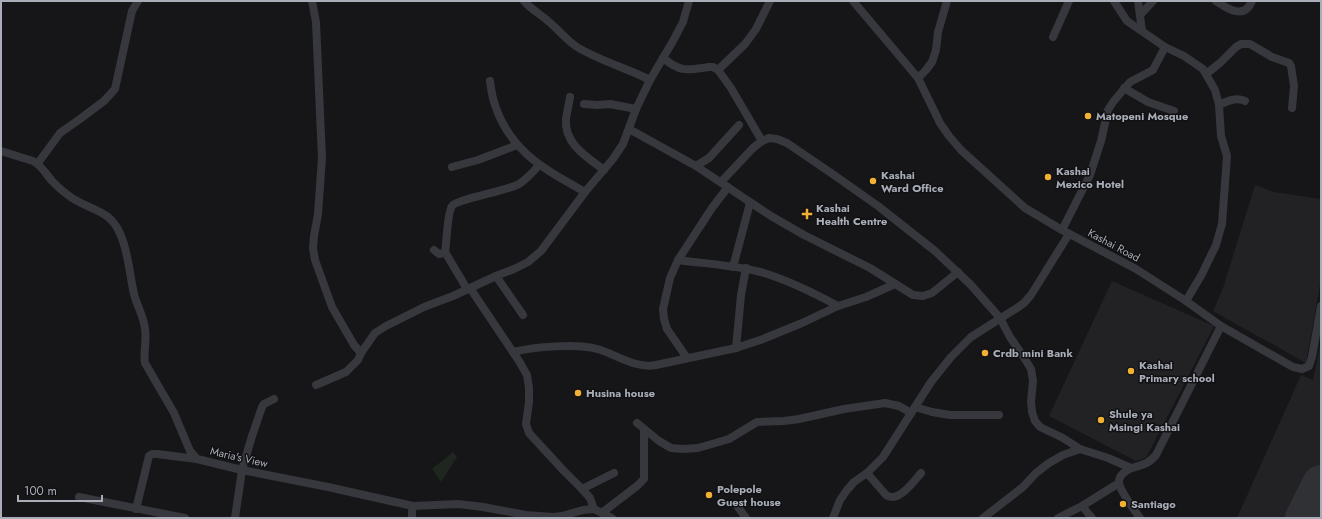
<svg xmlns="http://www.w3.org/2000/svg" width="1322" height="519" viewBox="0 0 1322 519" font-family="Jost,sans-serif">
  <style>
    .built { fill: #222225 }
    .green { fill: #1e261f }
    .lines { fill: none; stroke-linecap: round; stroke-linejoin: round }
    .runway { stroke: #303135; stroke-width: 38 }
    .minor { stroke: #37383d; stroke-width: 8 }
    .poi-dot { fill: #f2b134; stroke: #111113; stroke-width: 1.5 }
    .labels { text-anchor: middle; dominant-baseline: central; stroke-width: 3; stroke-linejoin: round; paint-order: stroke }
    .poi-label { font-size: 11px; font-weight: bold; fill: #a8adb8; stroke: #111113; text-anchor: start }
    .street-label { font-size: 11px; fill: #a8adb8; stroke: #111113 }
  </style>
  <rect width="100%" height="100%" fill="#161618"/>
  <!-- built -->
  <g class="built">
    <path d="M1255,185L1274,192L1321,199V279L1306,363L1213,311L1223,288Z"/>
    <path d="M1112,281L1214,326L1146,458L1136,461L1049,416Z"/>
    <path d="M1321,341V518H1237L1301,375L1313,380Z"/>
  </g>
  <!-- green -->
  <path class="green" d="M453,452L457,457L441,482L432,469Z"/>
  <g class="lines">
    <!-- runway -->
    <path class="runway" d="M1304,518L1321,484"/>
    <!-- minor -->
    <g class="minor">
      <path d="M312,1L316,22L322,158L318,214L314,236L313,248L315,260L332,307L354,345L361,353"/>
      <path d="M524,1C531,9 540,14 548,21C558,29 566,40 577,47C600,61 627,68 650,80"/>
      <path d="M853,1L918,78L940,123L949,136L961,150L1025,208L1062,230L1136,269L1186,301L1221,326L1293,367L1302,369L1309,366L1312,357L1321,306"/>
      <path d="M1114,1L1127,21L1165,47L1184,56L1203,69L1215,90L1219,105L1221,136L1227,156L1222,224L1216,245L1202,274L1186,301"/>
      <path d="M1138,1L1142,31"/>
      <path d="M1216,1C1228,9 1244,20 1252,1"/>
      <path d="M1140,15L1153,1"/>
      <path d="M1053,37L1069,1"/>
      <path d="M663,58C682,73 687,70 709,67H713L718,70L731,88L762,141"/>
      <path d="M718,70L745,44L756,29L770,1"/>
      <path d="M1206,74L1220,63L1236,47L1241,44H1250L1272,57L1289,63L1291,66L1294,86L1292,108"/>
      <path d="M918,78L926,70L932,62L936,50L938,32L947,1"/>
      <path d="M490,81C491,88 492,96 494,102C509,151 544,169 585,192"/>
      <path d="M1124,88L1148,102L1174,111"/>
      <path d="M570,97C569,104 567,112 566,119C564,144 587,157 604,170"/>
      <path d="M584,104L597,105L610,104L636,109"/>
      <path d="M1219,105C1228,101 1235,97 1245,101"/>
      <path d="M629,129L696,166L771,216L804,235L870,268L913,295L923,296L932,293L958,272"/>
      <path d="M1,151L33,161C41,165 46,174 52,181C57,186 62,191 68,195C80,205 96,208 108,217C127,231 129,273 134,294C137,306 144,317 145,329C147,341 143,352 145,363L174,413L190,451L197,459L242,470L328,487L413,506L458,504L483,507L526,515L553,517L562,516L583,510L594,509L612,518"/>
      <path d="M38,163L60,133L80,119L104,101L115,89L132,11L138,1"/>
      <path d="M696,166L709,158L739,125"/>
      <path d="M452,167L478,160L517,145"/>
      <path d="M721,182L753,148L762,141L769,138L777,139L787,143L834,175L878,206L935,251L970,284L1000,318L1010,337L1023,356L1031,369L1033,381L1031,401L1032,412L1035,421L1040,427L1063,438L1080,449L1108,458L1131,468"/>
      <path d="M1062,230L1090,175L1101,141L1108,110L1113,102L1130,82L1153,70L1165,47"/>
      <path d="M434,250L439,254L444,253L445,252C447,241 447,214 452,206C457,199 507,191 519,184C527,179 533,172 539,165"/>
      <path d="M445,252L467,289"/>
      <path d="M678,260C706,264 736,265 764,273C790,281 814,293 838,306"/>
      <path d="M733,267L750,203"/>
      <path d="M496,276L523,315"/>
      <path d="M470,288L519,361L527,375L529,388V402L526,424L529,433L563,470L582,489L590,498L594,509"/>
      <path d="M736,348L741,295L746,268"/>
      <path d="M513,352C534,347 576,343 597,349C616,354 635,369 656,365L736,348L763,339L802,323L838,306L866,297L895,284"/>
      <path d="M687,358L667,329L664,319L663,309L670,278L678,260L712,208L728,187"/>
      <path d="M316,385L346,372L358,360L361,353L375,333L386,326L424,307L453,296L496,276L514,269L528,262L541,251L585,192L613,159L623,144L636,109L650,80L673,41L683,22L689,1"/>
      <path d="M915,407L932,412L950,415H999"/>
      <path d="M637,423L659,441L671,448L683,449L698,448L729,439L757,422L784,421L799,419L844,409L885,403L899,406L911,413"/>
      <path d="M867,473L886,495C898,504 914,481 921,473"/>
      <path d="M582,489L614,473"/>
      <path d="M79,497L185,518"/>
      <path d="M1082,506L1092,518"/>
      <path d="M738,507L746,518"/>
      <path d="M136,509L149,456L152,454H157L197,459"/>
      <path d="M603,512L637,486L644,479V429"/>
      <path d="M235,518L242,470L252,436L262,407L264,404L274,399"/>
      <path d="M412,518V512L413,506"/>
      <path d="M833,518L840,500L847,490L854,482L867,473L883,457L931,382L951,357L971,337L1017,308L1024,303L1031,295L1069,234"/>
      <path d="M983,518L1023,487L1036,473L1049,463L1063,455L1080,449"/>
      <path d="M1058,518L1082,506L1119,483"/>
      <path d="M1140,518C1135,511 1120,491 1119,483C1118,476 1126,470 1132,468C1144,464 1147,465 1156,455L1221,326"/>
    </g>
  </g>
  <!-- markers -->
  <g class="poi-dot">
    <circle cx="1088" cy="116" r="4"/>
    <circle cx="1048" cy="177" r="4"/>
    <circle cx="873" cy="181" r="4"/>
    <path d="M805 208h4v4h4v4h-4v4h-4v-4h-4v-4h4z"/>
    <circle cx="985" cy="353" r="4"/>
    <circle cx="1131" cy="371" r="4"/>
    <circle cx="578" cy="393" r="4"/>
    <circle cx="1101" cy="420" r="4"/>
    <circle cx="709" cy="495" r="4"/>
    <circle cx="1123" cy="504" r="4"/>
  </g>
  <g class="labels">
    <!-- poi labels -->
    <g class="poi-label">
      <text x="1096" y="116">Matopeni Mosque</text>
      <text x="1056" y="171">Kashai<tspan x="1056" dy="13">Mexico Hotel</tspan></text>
      <text x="881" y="175">Kashai<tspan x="881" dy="13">Ward Office</tspan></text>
      <text x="816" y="208">Kashai<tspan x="816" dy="13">Health Centre</tspan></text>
      <text x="993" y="353">Crdb mini Bank</text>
      <text x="1139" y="365">Kashai<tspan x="1139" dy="13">Primary school</tspan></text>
      <text x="586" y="393">Husina house</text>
      <text x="1109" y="414">Shule ya<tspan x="1109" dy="13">Msingi Kashai</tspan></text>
      <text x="717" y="489">Polepole<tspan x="717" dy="13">Guest house</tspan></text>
      <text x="1131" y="504">Santiago</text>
    </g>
    <!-- street labels -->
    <g class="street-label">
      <text transform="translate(1114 245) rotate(28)">Kashai Road</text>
      <text transform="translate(239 457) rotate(13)">Maria's View</text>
    </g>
  </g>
  <!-- border -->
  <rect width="1322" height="519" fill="none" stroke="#a8adb8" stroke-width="4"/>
  <!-- scale -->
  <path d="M18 495v6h84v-6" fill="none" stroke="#a8adb8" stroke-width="2"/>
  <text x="24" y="495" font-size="12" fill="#a8adb8" stroke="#111113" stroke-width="3" paint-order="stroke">100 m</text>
</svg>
